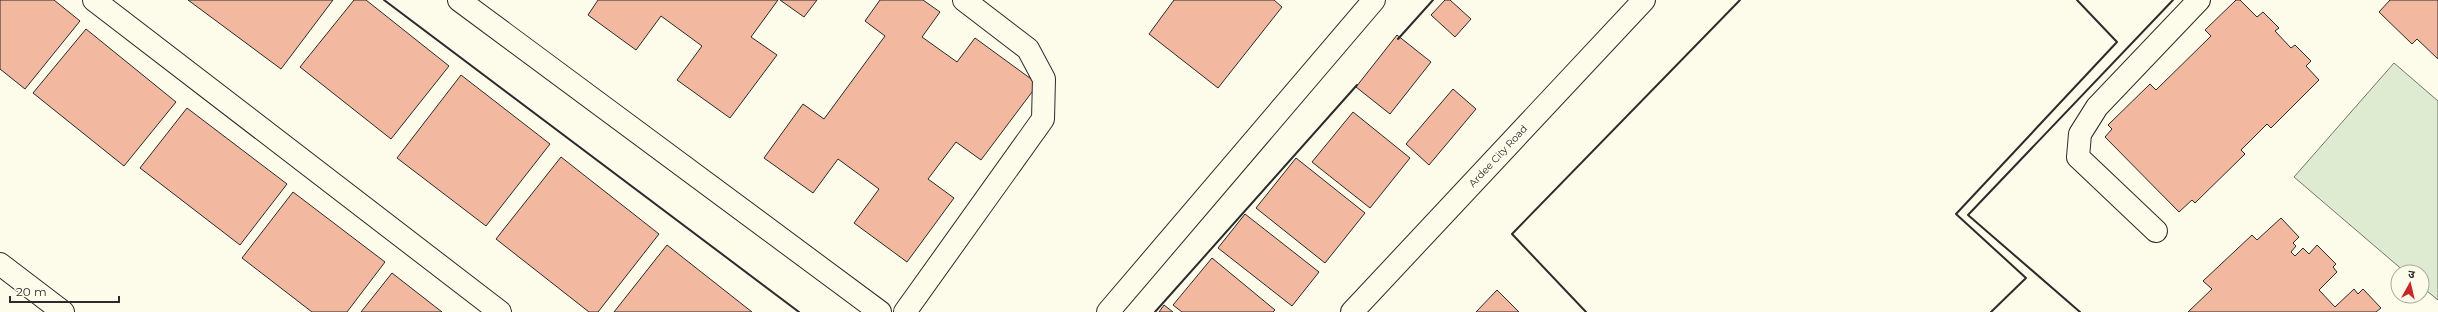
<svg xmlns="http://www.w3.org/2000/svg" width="2438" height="312" viewBox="0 0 2438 312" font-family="Montserrat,'Noto Sans Devanagari',sans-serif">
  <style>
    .green { fill: #deebd1; stroke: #74746e }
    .building { fill: #f2b8a0; stroke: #2b2b2b }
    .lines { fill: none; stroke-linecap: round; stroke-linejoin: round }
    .street-casing { stroke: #2b2b2b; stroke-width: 24 }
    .street { stroke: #fdfbea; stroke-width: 22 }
    .wall { stroke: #2b2b2b; stroke-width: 2 }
    .labels { text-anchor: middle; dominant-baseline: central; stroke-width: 3; stroke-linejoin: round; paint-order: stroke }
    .street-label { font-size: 10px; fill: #2b2b2b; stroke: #fdfbea }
  </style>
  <rect width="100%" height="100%" fill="#fdfbea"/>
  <!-- green -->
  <path class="green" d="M2394,63L2438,101V300L2422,287V272H2405L2294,177Z"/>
  <!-- building -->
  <g class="building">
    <path d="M0,0H54L80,21L25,89L0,69Z"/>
    <path d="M188,0H333L281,69Z"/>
    <path d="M354,0H366L449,66L391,139L300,67Z"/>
    <path d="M598,0H778L751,37L777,55L730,118L677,80L702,46L661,16L636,50L588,15Z"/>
    <path d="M780,0H817L804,17Z"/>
    <path d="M880,0H923L940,12L922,37L957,62L975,38L1038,84L981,160L956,142L928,179L954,198L907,262L854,223L879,189L838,159L813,193L764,158L803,104L824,119L885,36L865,21Z"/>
    <path d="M1174,0H1274L1282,7L1218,88L1149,34Z"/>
    <path d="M1445,0H1450L1471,19L1455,37L1431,15Z"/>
    <path d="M2236,0H2240L2257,17L2263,12L2279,28L2275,31L2291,48L2295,45L2311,61L2306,66L2319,80L2271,128L2267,124L2241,150L2245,154L2195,203L2192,200L2179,212L2105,137L2112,129L2108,125L2150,84L2156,90L2211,36L2205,30Z"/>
    <path d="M2390,0H2438V59L2417,39L2412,44L2379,12Z"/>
    <path d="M86,29L176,102L124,166L33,93Z"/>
    <path d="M1397,35L1431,62L1390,114L1356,87Z"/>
    <path d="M461,75L550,144L486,226L397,158Z"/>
    <path d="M1453,89L1476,109L1429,165L1406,144Z"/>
    <path d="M187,108L287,184L240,245L140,168Z"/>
    <path d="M1353,112L1410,158L1370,208L1312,162Z"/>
    <path d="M561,157L659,234L598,312H589L496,239Z"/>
    <path d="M1296,158L1365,213L1325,263L1256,208Z"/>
    <path d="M293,192L385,262L347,312H312L242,258Z"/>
    <path d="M1245,214L1319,272L1292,306L1218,248Z"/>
    <path d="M2281,218L2299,237L2293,243L2296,246L2291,252L2295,256L2303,248L2309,254L2317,245L2336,264L2333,267L2337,272L2319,290L2335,307L2354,289L2358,294L2363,289L2381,308L2376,312H2188L2212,289L2203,281L2252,235L2257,240Z"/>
    <path d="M667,245L752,312H614Z"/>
    <path d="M1212,258L1275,310L1273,312H1182L1173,305Z"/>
    <path d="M392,273L442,312H361Z"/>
    <path d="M1497,290L1519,312H1476Z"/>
    <path d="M1164,305L1173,312H1159Z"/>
  </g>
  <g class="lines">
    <!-- street casing -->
    <g class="street-casing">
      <g id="street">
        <path d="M94,0L500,312"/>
        <path d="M459,0L880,312"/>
        <path d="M2156,231L2078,157L2080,134L2097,107L2199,0"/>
        <path d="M0,264L63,312"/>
        <path d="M905,312L1043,119L1044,79L1028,49L964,0"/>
        <path d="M1108,312L1374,0"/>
        <path d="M1352,312L1644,0"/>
      </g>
    </g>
    <!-- street -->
    <use href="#street" class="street"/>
    <!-- wall -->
    <g class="wall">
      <path d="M384,0L799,312"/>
      <path d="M1398,39L1433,0"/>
      <path d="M1155,312L1357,85"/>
      <path d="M1586,312L1512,234L1740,0"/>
      <path d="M1991,312L2026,278L1956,214L2117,42L2077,0"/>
      <path d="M2080,312L1968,215L2173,0"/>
    </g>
  </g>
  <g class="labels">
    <!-- street labels -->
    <g class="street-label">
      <text transform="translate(1498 156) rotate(-47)">Ardee City Road</text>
    </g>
  </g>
  <!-- north arrow -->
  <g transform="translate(2410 284) rotate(8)"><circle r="19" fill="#fdfbea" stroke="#a9a89e"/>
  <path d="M0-3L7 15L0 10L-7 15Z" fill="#c62828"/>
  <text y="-6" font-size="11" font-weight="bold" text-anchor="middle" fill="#2b2b2b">उ</text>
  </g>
  <!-- scale -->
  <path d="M10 296v6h109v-6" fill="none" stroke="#2b2b2b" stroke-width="2"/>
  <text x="16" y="296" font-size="12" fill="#2b2b2b" stroke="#fdfbea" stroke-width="3" paint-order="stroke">20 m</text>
</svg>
